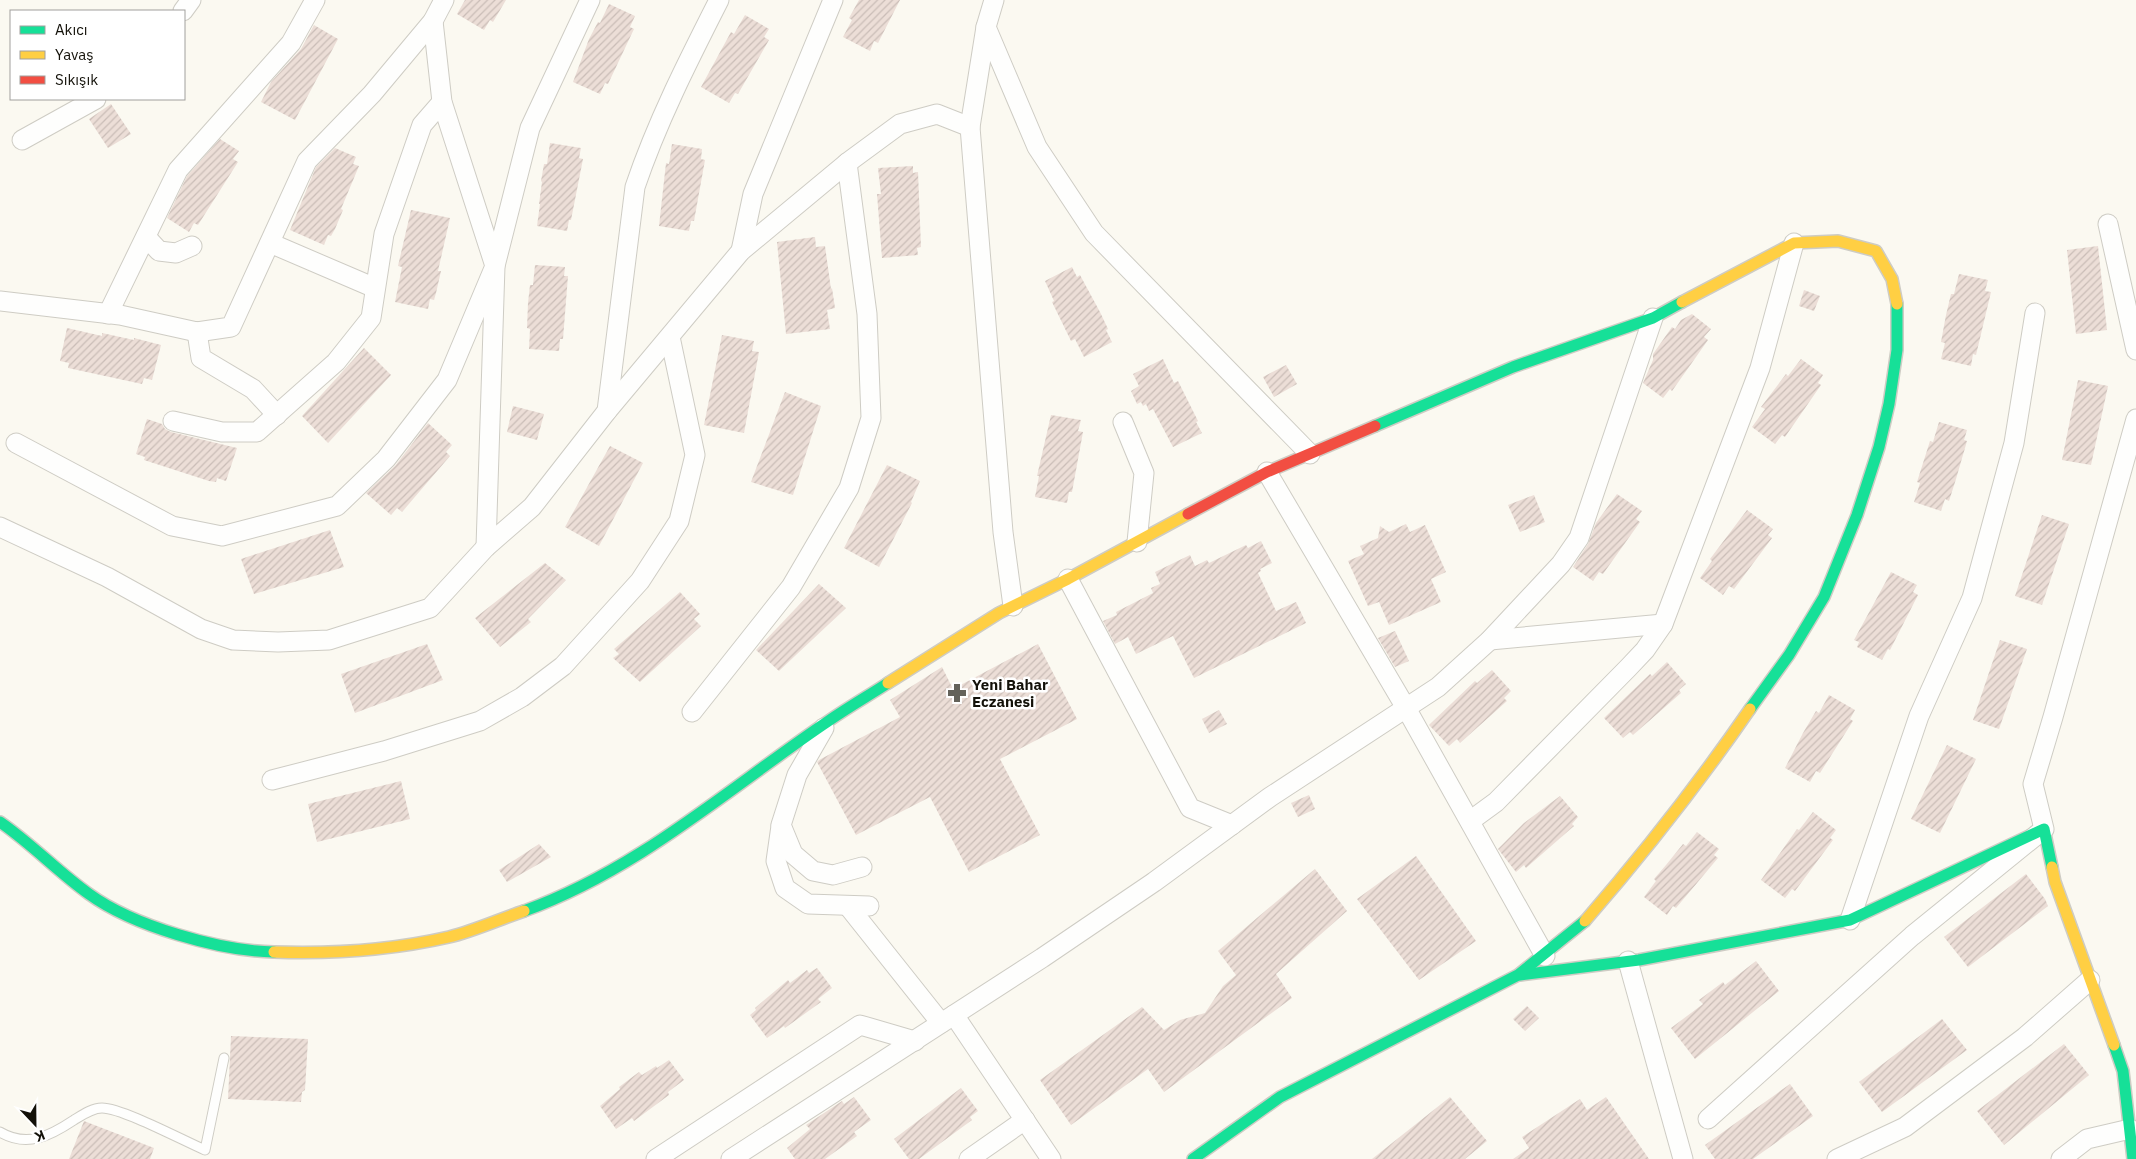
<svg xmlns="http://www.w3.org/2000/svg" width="2136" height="1159" viewBox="0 0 2136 1159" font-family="'IBM Plex Sans',sans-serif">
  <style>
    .building { fill: url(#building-hatch) }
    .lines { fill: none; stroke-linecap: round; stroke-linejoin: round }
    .lane-casing { stroke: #ceccc4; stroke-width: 11 }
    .street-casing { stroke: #ceccc4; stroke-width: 21 }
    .fast-casing { stroke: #ceccc4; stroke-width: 14 }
    .slow-casing { stroke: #ceccc4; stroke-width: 14 }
    .jam-casing { stroke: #ceccc4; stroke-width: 14 }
    .lane { stroke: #fefefd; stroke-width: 9 }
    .street { stroke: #fefefd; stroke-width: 19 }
    .fast { stroke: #16e098; stroke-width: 11 }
    .slow { stroke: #ffcf43; stroke-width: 11 }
    .jam { stroke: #f24e42; stroke-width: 11 }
    .labels { text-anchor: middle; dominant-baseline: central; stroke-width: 5; stroke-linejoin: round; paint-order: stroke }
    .poi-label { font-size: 15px; font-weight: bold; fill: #131109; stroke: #fff; text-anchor: start }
  </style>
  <defs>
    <pattern id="building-hatch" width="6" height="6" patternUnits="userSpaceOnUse" patternTransform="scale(1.25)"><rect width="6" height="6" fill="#ecded7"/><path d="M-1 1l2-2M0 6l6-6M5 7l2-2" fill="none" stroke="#cabdb7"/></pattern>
  </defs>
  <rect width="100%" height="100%" fill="#fbf9f1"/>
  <!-- building -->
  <g class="building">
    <path d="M465,0H506L493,22L490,20L484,30L457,14Z"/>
    <path d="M859,0H900L878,43L874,41L870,51L843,37L852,20L849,18Z"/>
    <path d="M609,4L635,16L630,27L634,29L608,84L605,83L600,94L573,82L589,39L598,22L600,23Z"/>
    <path d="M745,15L769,29L764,37L769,40L738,94L735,93L729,103L701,87L731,32L734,34Z"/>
    <path d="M314,25L338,39L295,120L261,102L271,82L301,49Z"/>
    <path d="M111,104L131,134L108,148L89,119Z"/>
    <path d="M220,139L239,151L233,159L238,162L198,225L194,223L189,232L167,218L187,176Z"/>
    <path d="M550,143L581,148L579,158L583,159L571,220H569L567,231L537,226L540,204H539L542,182L541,181L544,164H547Z"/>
    <path d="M672,144L702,149L701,159L705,160L694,221H691L689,231L659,226L666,163L669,164Z"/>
    <path d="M335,148L356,157L353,164L359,166L341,209L343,210L335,229L331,236L328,235L324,245L290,230L316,167Z"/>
    <path d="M913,166V173L918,172L921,247L917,248L918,255L882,258L877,194H881L878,168Z"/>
    <path d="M411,210L450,218L438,271H441L436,293L434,300L430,299L428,309L395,302L402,267L398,266Z"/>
    <path d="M815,237L816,247L825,246L831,289L832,288L835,308L827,310L830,329L786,334L777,242Z"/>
    <path d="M2098,246L2107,330L2076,334L2067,250Z"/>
    <path d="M535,265L565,267L564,276H568L563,339H560L559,351L529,349L530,329L527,328L528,303L530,285H533Z"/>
    <path d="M1072,267L1077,277L1080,275L1100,312L1108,329L1106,330L1112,342L1084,357L1075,339L1071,341L1052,302L1054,301L1045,281Z"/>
    <path d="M1959,274L1988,280L1985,291L1991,292L1976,355L1973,354L1971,366L1941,359L1945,343L1941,342L1946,315L1951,294H1954Z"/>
    <path d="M1804,290L1820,296L1814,311L1799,306Z"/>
    <path d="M1692,314L1711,329L1704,337L1708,340L1672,391L1670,389L1663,398L1643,383L1653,360V354L1672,327L1675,329L1681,320Z"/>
    <path d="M67,328L102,336V333L134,340V338L161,345L152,380L144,378L142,384L68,368L69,363L60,361Z"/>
    <path d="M722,335L754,341L752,351L759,352L744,433L704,425Z"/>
    <path d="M364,348L391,375L328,443L302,416Z"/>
    <path d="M1163,359L1174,383L1178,381L1198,421L1196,422L1202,433L1173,447L1153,409L1149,411L1146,404L1143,406L1141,402L1137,404L1131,391L1139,386L1133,374Z"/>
    <path d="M1801,359L1823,375L1818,383L1821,385L1785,437L1782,435L1775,444L1752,427L1765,409L1761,407L1786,374L1788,376Z"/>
    <path d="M1286,365L1297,384L1274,397L1263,377Z"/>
    <path d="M2078,380L2108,386L2091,465L2062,460Z"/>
    <path d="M785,392L821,406L793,495L751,482Z"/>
    <path d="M513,406L544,414L537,440L507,432Z"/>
    <path d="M1051,415L1081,420L1078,431L1083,432L1072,492H1069L1067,503L1035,497L1039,476H1037Z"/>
    <path d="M147,419L162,424L165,429L171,432L237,448L226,481L217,478L216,482L209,481L144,460L145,457L136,454Z"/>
    <path d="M1939,422L1967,430L1964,440L1967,441L1956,479L1949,501L1945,499L1941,511L1914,502L1920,483L1917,482L1930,441L1933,442Z"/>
    <path d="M428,423L452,445L446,452L450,456L402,512L397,508L391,515L366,493L395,466Z"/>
    <path d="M610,446L643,463L599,546L565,527Z"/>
    <path d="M887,465L920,481L911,502L912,503L879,567L844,548Z"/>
    <path d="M1617,494L1642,511L1636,519L1640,522L1603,574L1599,572L1593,581L1573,567L1588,544L1596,523Z"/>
    <path d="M1534,495L1545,522L1520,532L1508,505Z"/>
    <path d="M1747,510L1773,529L1768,535L1772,538L1734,589L1729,586L1723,595L1700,578L1712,561L1710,559Z"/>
    <path d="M2042,515L2069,524L2042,605L2015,596Z"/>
    <path d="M1406,524L1410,532L1425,525L1446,572L1431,579L1441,602L1389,625L1379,602L1368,606L1348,561L1364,554L1360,546L1378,538L1380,526L1389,532Z"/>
    <path d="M330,530L344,567L254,594L241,559Z"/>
    <path d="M1261,541L1272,563L1260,569L1261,571L1258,573L1276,611L1296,602L1306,623L1194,678L1173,636L1136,654L1128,637L1115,644L1103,621L1117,615L1116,612L1153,593L1151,588L1160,584L1155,572L1190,555L1195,566L1207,560L1209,563L1246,545L1248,548Z"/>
    <path d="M545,563L566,580L528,619L531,622L500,647L475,618Z"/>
    <path d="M1891,572L1917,585L1913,592L1918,595L1890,650L1888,649L1882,660L1857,647L1859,642L1854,640Z"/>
    <path d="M819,584L846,608L779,671L756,650Z"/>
    <path d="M680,592L700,614L694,619L701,626L640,682L613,658L619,654L614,649Z"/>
    <path d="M1395,631L1409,661L1395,667L1378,638Z"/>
    <path d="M2000,640L2027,649L1999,729L1973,720Z"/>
    <path d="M427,644L443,680L355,713L341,674Z"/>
    <path d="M1038,644L1077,719L1000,759L1040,835L969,872L930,797L856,835L817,762L819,760L900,717L890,700L942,667L953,689Z"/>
    <path d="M1667,662L1686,684L1679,690L1681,693L1633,735L1630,732L1623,738L1604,718L1650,674L1652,676Z"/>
    <path d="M1492,670L1511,691L1504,698L1507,701L1460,743L1457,739L1449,746L1429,725L1475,681L1477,683Z"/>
    <path d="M1829,695L1855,710L1850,719L1853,721L1820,773L1816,771L1810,782L1785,768L1803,733L1816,711L1819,713Z"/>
    <path d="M1219,710L1227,724L1209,733L1202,719Z"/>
    <path d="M1947,745L1976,759L1940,833L1911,819Z"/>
    <path d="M401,781L410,819L317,842L308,804Z"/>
    <path d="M1309,795L1315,809L1298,817L1291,803Z"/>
    <path d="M1560,796L1578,817L1572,824L1574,826L1526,868L1524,865L1516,872L1498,849L1524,823Z"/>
    <path d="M1813,812L1836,830L1830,838L1833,840L1795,891L1792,889L1785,898L1761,880L1797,829L1799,830Z"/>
    <path d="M1697,832L1719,849L1714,855L1718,858L1676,908L1673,906L1667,915L1644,897L1656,881L1654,879L1666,865L1683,844L1686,846Z"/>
    <path d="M539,844L551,857L507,882L499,870Z"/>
    <path d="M1416,856L1476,941L1419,980L1357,899Z"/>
    <path d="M1315,869L1347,911L1276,974L1292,998L1164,1092L1148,1069L1071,1125L1040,1080L1142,1007L1164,1030L1180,1020L1205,1013L1223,986L1236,975L1218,951Z"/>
    <path d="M2026,874L2045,899L2048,906L1968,967L1944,937Z"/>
    <path d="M1756,961L1779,991L1695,1059L1671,1028L1703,1004L1699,1000L1723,982L1725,985Z"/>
    <path d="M817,968L832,988L818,999L821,1002L785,1028L784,1026L767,1038L750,1015L756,1010L755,1008L788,980L790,983L807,970L809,973Z"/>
    <path d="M1527,1006L1539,1018L1525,1031L1513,1019Z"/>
    <path d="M1942,1019L1967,1050L1882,1112L1859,1082Z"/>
    <path d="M231,1036L308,1039L305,1090L302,1092L301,1102L228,1099Z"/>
    <path d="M2064,1044L2089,1075L2004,1145L1977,1111Z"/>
    <path d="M669,1060L684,1080L668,1092L669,1095L634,1121L632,1118L616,1129L600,1106L620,1089L619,1087L639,1072L642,1075L656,1066L657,1068Z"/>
    <path d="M1790,1084L1813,1116L1753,1159H1715L1705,1145Z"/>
    <path d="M961,1088L978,1111L970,1117L972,1120L919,1159H909L894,1139Z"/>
    <path d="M854,1097L871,1120L854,1132L857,1136L825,1159H795L787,1148L810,1129L806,1125L842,1101L844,1104Z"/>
    <path d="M1450,1097L1487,1141L1465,1159H1372Z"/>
    <path d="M1606,1097L1649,1159H1513L1529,1148L1522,1137L1580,1099L1587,1110Z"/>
    <path d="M84,1121L154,1148L150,1159H69Z"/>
  </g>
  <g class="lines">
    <!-- lane casing -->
    <g class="lane-casing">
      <path id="lane" d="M0,1132C27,1148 50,1136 74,1120C82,1115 92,1108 102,1108C122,1108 184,1141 205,1150L224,1058"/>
    </g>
    <!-- street casing -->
    <g class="street-casing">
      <g id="street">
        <path d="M183,11L191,0"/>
        <path d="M986,27L1037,147L1094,233L1310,454"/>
        <path d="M970,127L986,27L994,0"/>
        <path d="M22,140L96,99"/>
        <path d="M2108,224L2136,350"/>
        <path d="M146,237L159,251L176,253L192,246"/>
        <path d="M270,243L375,288"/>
        <path d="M741,251L753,194L833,0"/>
        <path d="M0,301L120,315L197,332L231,327L307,161L372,94L433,21L444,0"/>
        <path d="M108,314L178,170L291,43L315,0"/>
        <path d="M197,332L201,358L253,389L277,415"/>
        <path d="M607,411L635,187C657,122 688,61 719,0"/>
        <path d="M173,421L222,432H257L336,362L371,318L384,234L422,125L442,102"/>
        <path d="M1123,422L1144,473L1137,542"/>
        <path d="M16,443L172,526L222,536L337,506L386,459L447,380L495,266L442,102L433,21"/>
        <path d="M1267,472L1406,708L1545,956"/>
        <path d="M0,527L107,577L201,629L233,640L278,642L329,640L430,608L486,547L532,507L607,411L741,251L847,163L900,124L937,114L970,127L1003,532L1013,606"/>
        <path d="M486,547L495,266L530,128L590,0"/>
        <path d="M1068,579L1190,808L1232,825"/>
        <path d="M1490,640L1663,624"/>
        <path d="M692,712L791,587L849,488L871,418L867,314L847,163"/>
        <path d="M824,728L797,775L781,825L793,854L813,871L833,875L862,867"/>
        <path d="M272,780L384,751L480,721L522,697L563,666L640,581L679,521L695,455L670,337"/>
        <path d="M1470,821L1496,802L1628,668L1645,650L1663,624L1760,368L1794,243"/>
        <path d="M781,826L776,861L785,888L808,904L869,906"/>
        <path d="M848,906L941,1023"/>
        <path d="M1850,920L1919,716L1972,598L2014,443L2035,313"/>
        <path d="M1628,961L1683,1159"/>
        <path d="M954,1015L1051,1159"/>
        <path d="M1708,1119L1912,936L2044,829L2033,784L2053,717L2136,419"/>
        <path d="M656,1159L860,1025L915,1041"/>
        <path d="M731,1159L1042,958L1154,882L1270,797L1438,687L1490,640L1561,564L1579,538L1653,318"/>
        <path d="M969,1159L1025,1120"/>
        <path d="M1837,1159L1905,1127L2025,1037L2090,980"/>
        <path d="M2061,1159L2087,1139L2130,1129"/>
      </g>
    </g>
    <!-- fast casing -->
    <g class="fast-casing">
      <g id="fast">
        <path d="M1375,426L1513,367L1653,318L1682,302"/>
        <path d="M1750,709L1789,655L1824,597L1857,515L1879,447L1889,404L1897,350V304"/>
        <path d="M0,822C32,844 58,872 89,894C133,926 220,951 274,952"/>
        <path d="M524,911C638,870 729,788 827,722C847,708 868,696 888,683"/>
        <path d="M1520,975L1639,960L1850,920L2044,829L2052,867"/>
        <path d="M2114,1045L2123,1071L2133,1159"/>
        <path d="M1193,1159L1280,1097L1518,975L1585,921"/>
      </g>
    </g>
    <!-- slow casing -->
    <g class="slow-casing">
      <g id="slow">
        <path d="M1682,302L1794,243L1838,241L1876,251L1892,279L1897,304"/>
        <path d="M888,683L999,613L1068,579L1188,514"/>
        <path d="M2052,867L2055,882L2114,1045"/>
        <path d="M1585,921C1644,853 1699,783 1750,709"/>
        <path d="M274,952C332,954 392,950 449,937C474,931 500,919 524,911"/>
      </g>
    </g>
    <!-- jam casing -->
    <g class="jam-casing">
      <path id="jam" d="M1188,514L1267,472L1375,426"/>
    </g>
    <!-- lane -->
    <use href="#lane" class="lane"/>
    <!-- street -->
    <use href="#street" class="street"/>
    <!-- fast -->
    <use href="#fast" class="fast"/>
    <!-- slow -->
    <use href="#slow" class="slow"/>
    <!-- jam -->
    <use href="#jam" class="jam"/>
  </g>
  <!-- icons -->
  <defs>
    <g id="pharmacy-bare" transform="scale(1.5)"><path d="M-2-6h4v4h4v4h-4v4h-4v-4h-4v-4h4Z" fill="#64625a" stroke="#fff" stroke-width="2.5" paint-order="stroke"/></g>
  </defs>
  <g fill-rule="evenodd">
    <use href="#pharmacy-bare" x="957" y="693"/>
  </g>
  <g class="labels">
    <!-- poi labels -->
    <g class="poi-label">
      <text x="972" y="684">Yeni Bahar<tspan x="972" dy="17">Eczanesi</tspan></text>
    </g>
  </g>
  <!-- legend -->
  <rect x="10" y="10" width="175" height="90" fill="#ffffff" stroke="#a1a09d"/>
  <rect x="20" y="26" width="25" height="8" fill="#16e098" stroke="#a1a09d"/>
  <text x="55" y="35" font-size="15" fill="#131109">Akıcı</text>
  <rect x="20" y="51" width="25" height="8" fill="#ffcf43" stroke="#a1a09d"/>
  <text x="55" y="60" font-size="15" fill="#131109">Yavaş</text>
  <rect x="20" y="76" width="25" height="8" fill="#f24e42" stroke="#a1a09d"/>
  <text x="55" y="85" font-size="15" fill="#131109">Sıkışık</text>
  <!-- north arrow -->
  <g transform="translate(35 1124) rotate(158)" stroke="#ffffff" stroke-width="4" paint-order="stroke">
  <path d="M0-4L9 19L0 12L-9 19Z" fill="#131109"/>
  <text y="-8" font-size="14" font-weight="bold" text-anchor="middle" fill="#131109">K</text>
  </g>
</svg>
